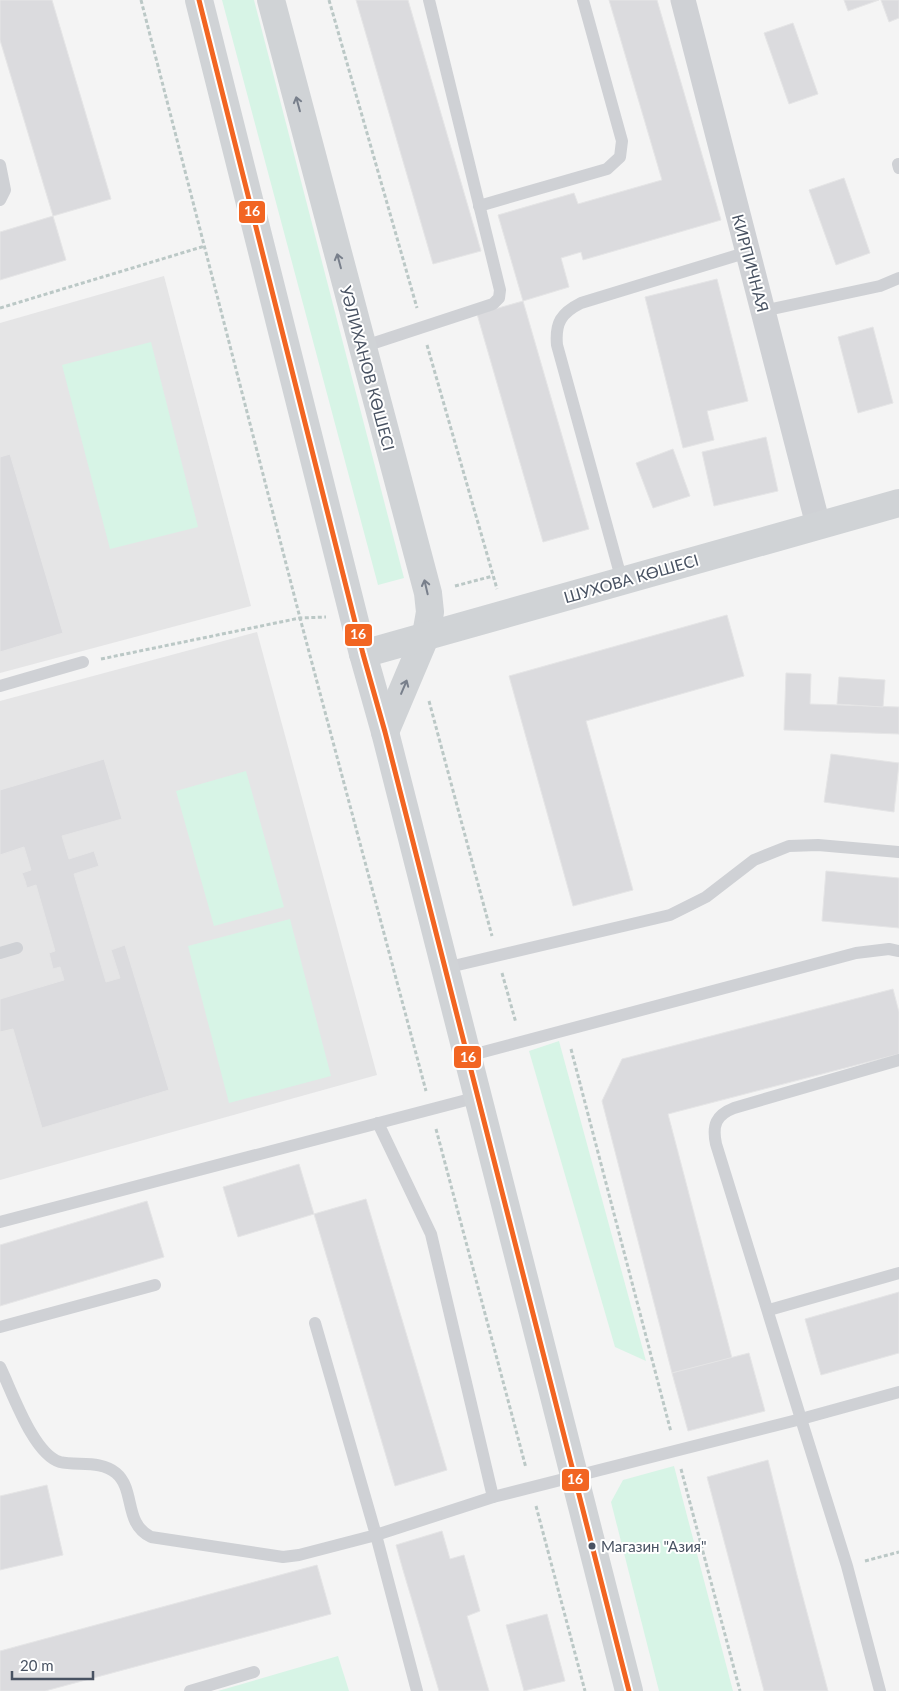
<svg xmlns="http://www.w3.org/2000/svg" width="899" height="1691" viewBox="0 0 899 1691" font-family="Lato,sans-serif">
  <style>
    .education { fill: #e5e5e6 }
    .green { fill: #d7f4e6 }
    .building { fill: #dbdbde; stroke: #e5e5e6 }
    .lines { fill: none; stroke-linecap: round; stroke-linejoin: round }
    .path { stroke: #bbc8c6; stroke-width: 3; stroke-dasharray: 4 2.5; stroke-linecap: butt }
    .lane { stroke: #cfd1d5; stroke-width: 12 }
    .street { stroke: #cfd1d5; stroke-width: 25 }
    .secondary { stroke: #d0d3d6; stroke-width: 28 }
    .bus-1-casing { stroke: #fff; stroke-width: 9 }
    .bus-1 { stroke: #f26522; stroke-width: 5 }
    .oneway { stroke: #787f8b }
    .bus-dot { fill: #485262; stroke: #fff; stroke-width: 2 }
    .labels { text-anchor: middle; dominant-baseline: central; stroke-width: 4; stroke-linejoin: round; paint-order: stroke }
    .bus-label { font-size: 15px; fill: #485262; stroke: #fff; text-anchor: start }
    .street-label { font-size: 16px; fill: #485262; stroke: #fff }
    .line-badge { stroke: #fff; stroke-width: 2 }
    .badge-label { font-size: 14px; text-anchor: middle; font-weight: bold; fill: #fff }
  </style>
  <rect width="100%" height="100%" fill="#f4f4f4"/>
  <!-- education -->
  <g class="education">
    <path d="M164,276L251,606L0,673V323Z"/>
    <path d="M257,632L377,1075L0,1180V701Z"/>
  </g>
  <!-- green -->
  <g class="green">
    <path d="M222,0H254L404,578L378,585Z"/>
    <path d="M151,342L198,527L110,549L62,365Z"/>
    <path d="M246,771L284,907L214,926L176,791Z"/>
    <path d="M290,919L331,1076L229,1103L188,946Z"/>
    <path d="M559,1041L646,1361L615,1347L529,1051Z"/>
    <path d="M674,1466L733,1691H659L611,1502L623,1480Z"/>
    <path d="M338,1656L349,1691H218Z"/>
  </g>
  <!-- building -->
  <g class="building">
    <path d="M0,0H52L111,199L53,216L0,40Z"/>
    <path d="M356,0H408L481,251L433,264Z"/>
    <path d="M609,0H657L721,220L583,260L581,252L561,258L569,287L523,301L498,215L574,193L578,204L662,180Z"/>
    <path d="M844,0H879L848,11Z"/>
    <path d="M881,0H899V18L889,22Z"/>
    <path d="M793,23L818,94L789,104L764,33Z"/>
    <path d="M844,178L870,253L836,265L809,190Z"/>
    <path d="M53,216L66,260L0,280V232Z"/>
    <path d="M717,279L748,401L707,411L714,440L683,448L645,297Z"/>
    <path d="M523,301L589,529L543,542L477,314Z"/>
    <path d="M873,327L893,403L858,413L838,337Z"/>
    <path d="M766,437L778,491L714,506L702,452Z"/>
    <path d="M673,449L690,496L653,508L636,463Z"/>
    <path d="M10,454L63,633L0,652V457Z"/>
    <path d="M727,615L744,676L586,721L633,890L573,906L509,676Z"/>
    <path d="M786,673L811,674L810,704L899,707V734L784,730Z"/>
    <path d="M839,677L885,680L883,707L837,704Z"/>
    <path d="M831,754L899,763L894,812L824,802Z"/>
    <path d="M104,759L122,819L62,836L69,859L94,851L99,866L74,874L106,982L120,978L111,950L125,945L169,1090L42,1128L13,1029L0,1032V999L64,980L60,967L53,969L49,953L55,951L36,885L27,888L25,881L22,873L31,870L24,847L0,855V790Z"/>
    <path d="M826,871L899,878V928L822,921Z"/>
    <path d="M893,989L899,1012V1054L668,1114L732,1358L672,1373L602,1101L622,1059Z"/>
    <path d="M299,1164L314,1214L238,1237L223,1187Z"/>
    <path d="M366,1199L447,1470L395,1486L314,1214Z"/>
    <path d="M147,1201L164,1257L0,1306V1245Z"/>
    <path d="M899,1292V1353L821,1375L805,1319Z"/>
    <path d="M749,1353L765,1411L688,1431L672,1373Z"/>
    <path d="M768,1460L797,1575L828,1691H764L707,1477Z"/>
    <path d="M47,1485L63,1555L0,1570V1496Z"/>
    <path d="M442,1531L450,1559L464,1555L480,1611L467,1616L489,1691H439L403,1570L396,1545Z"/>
    <path d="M317,1565L331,1614L45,1691H0V1651Z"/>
    <path d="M547,1614L565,1681L524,1691L506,1625Z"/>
  </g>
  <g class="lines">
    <!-- path -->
    <g class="path">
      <path d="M141,0L300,618L426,1091"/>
      <path d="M329,0L417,308"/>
      <path d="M0,308L205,246"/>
      <path d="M427,345L497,589"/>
      <path d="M455,586L493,576"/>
      <path d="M101,659L300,618L326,617"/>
      <path d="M429,701L492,936"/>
      <path d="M502,973L516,1023"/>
      <path d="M571,1049L671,1432"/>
      <path d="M436,1129L526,1468"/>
      <path d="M681,1469L740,1691"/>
      <path d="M536,1506L585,1691"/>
      <path d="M865,1561L899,1552"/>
    </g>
    <!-- lane -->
    <g class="lane">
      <path d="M898,164L899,168"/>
      <path d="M0,165L5,190L0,200"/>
      <path d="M479,206L607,169L620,157L622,141L583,0"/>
      <path d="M763,311L880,286L899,278"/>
      <path d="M362,347L493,304L499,298L500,290L429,0"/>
      <path d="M622,581L557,345C555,323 561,313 581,303L748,252"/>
      <path d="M0,686L83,662"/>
      <path d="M0,953L17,948"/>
      <path d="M445,968L670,915L706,897L754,860L789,846L818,845L899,852"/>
      <path d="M468,1056L856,953L889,949L899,951"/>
      <path d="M899,1060L734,1108C716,1115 712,1125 716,1144L801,1419L899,1392"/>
      <path d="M378,1123L431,1234L493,1497"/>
      <path d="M0,1222L478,1097"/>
      <path d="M769,1310L899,1273"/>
      <path d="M0,1327L155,1285"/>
      <path d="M0,1367C12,1391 33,1454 60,1462C77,1466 101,1460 116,1473C136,1490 123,1523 151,1537L283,1557L299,1555L376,1535L315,1323"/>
      <path d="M190,1691L254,1672"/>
      <path d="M417,1691L376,1535L493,1497L801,1419L847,1566L880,1691"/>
    </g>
    <!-- street -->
    <path class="street" d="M683,0L818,525"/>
    <!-- secondary -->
    <g class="secondary">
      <path d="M199,0L363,654L385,732L629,1691"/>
      <path d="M271,0L428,593L430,612L426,635L385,732"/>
      <path d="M363,654L899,503"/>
    </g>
    <!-- bus-1 casing -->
    <g class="bus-1-casing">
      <path id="bus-1" d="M199,0L363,654L385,732L629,1691"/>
    </g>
    <!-- bus-1 -->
    <use href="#bus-1" class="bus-1"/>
  </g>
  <!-- one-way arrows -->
  <defs><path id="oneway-shaft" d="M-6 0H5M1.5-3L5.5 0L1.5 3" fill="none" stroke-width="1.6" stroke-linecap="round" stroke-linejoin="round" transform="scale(1.25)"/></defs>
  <g class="oneway">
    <use href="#oneway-shaft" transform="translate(298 104) rotate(-105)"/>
    <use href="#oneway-shaft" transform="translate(339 261) rotate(-105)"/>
    <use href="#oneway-shaft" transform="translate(426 587) rotate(-103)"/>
    <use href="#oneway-shaft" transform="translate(404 687) rotate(-67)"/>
  </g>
  <!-- markers -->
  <circle class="bus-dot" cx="592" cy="1546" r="4.5"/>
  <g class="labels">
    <!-- bus labels -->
    <g class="bus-label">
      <text x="601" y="1546">Магазин "Азия"</text>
    </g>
    <!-- street labels -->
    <g class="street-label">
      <text transform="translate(751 263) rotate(75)">КИРПИЧНАЯ</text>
      <text transform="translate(368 368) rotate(75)">УӘЛИХАНОВ КӨШЕСІ</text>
      <text transform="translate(631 578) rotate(-16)">ШУХОВА КӨШЕСІ</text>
    </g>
  </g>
  <g class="line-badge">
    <rect x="238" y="200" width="28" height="24" rx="5" fill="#f26522"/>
    <rect x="344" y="623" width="29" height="24" rx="5" fill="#f26522"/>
    <rect x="453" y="1045" width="29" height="24" rx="5" fill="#f26522"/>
    <rect x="561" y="1468" width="29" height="24" rx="5" fill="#f26522"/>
  </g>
  <g class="badge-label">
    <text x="252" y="216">16</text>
    <text x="358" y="639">16</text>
    <text x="468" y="1062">16</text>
    <text x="575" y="1484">16</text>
  </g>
  <!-- scale -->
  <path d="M12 1671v8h81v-8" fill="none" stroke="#485262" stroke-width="2.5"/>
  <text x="20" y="1671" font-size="15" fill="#485262" stroke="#ffffff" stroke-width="4" paint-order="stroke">20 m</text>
</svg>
